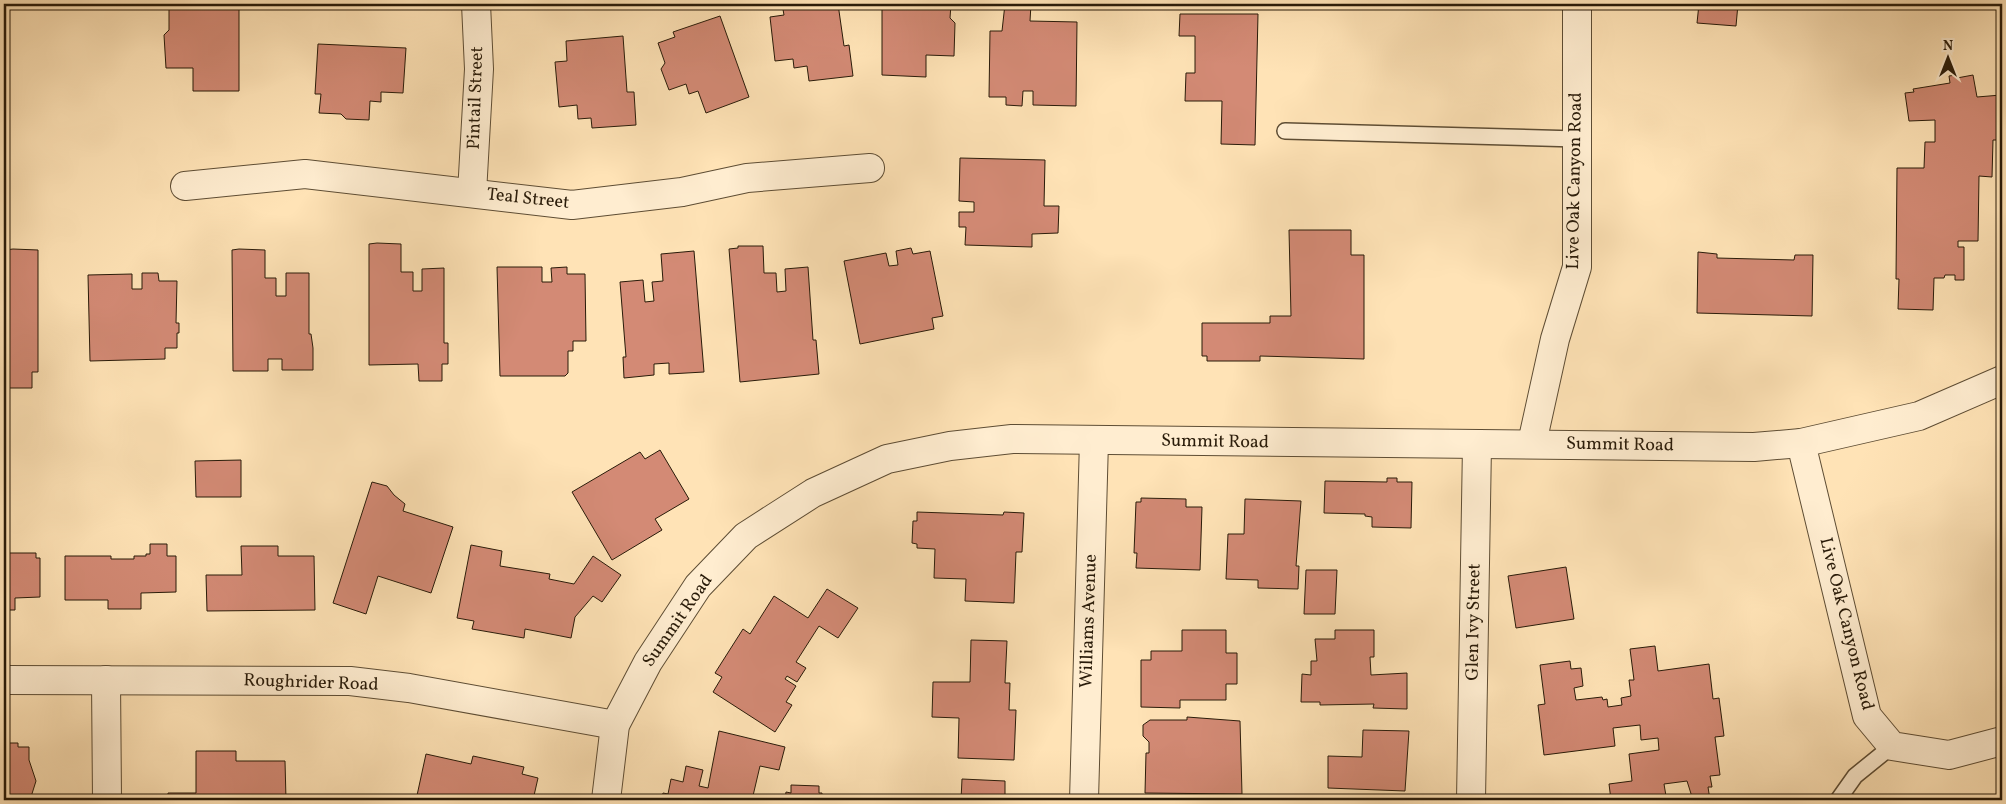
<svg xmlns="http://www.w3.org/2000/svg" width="2006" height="804" viewBox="0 0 2006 804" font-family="Vollkorn,serif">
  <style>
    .building { fill: #d38a75; stroke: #291b09 }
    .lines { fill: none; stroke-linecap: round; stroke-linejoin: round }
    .service-casing { stroke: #5e4d34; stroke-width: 18 }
    .minor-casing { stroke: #5e4d34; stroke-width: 30 }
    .tertiary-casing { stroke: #5e4d34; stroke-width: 30 }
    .service { stroke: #ffedd0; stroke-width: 15 }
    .minor { stroke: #ffedd0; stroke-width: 28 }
    .tertiary { stroke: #ffedd0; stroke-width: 28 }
    .labels { text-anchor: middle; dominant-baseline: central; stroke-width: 4; stroke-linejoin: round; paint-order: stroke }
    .street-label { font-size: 18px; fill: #291b09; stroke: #ffedd0 }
  </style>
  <rect width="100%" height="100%" fill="#ffe3b6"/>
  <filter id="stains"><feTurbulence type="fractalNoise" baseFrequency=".004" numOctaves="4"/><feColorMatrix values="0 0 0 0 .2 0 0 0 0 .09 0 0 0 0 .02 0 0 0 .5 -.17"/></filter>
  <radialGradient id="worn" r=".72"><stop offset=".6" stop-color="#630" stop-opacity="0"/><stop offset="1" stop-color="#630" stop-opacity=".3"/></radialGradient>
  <!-- building -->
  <g class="building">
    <path d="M187,4H239V91H193V68H166L164,35L169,30V8H187Z"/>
    <path d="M782,4H838L844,46L849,45L853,76L809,81L807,66L794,68L793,59L775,61L770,17L784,15Z"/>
    <path d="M882,4H951L950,18L955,23L954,56L926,55V77L882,75Z"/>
    <path d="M1005,4H1031L1030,21L1077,22L1076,106L1033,105V91H1023L1022,106L1006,105V97H989L990,31H1002Z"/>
    <path d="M1699,4H1738L1736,26L1697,23Z"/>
    <path d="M1180,14H1258L1255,145L1221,144L1222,101H1185L1186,73H1195V36H1179Z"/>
    <path d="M720,16L749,97L706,113L698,91L689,94L686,84L669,90L661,69L665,63L658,43L675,37L673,32Z"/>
    <path d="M623,36L627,92H634L636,125L592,128L591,118L578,119L577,105L559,107L555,62L567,61L566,41Z"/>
    <path d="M318,44L406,48L403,93L381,92V102L370,101L369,120L346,119L341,114L319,113L321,94H315Z"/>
    <path d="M1956,75L1957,78L1973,75L1977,97L2001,95L2002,89V102H1999L1998,140H1993L1992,177L1979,176L1978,241H1958V247H1964V280H1955V275H1945L1944,278H1934L1933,310L1898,309L1899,279H1896L1897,168H1924L1925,142H1935V120L1909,121L1905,93L1914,92L1913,89L1950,83L1949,76Z"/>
    <path d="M960,158L1045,160L1044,206H1059L1058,233L1032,234V247L965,245L966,227H959V212H974V202L959,201Z"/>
    <path d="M1289,230H1351V255H1364V359L1260,356V361H1207V356H1202V323H1270V316H1291Z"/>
    <path d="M377,243L401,244V272H413V291H422V269L444,268V343H448V364H442V381H419L418,364L369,365V244Z"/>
    <path d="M738,246H763L764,273H776L777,292L786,291L785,269L808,267L813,340H816L819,374L740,382L729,249L738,248Z"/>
    <path d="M911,248L913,254L930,251L943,316L932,318L934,329L860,344L844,261L886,253L889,266L898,265L896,251Z"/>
    <path d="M13,249L38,250V372H32V388H4L5,250Z"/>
    <path d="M239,249L265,250V278H276V296H286V273H309V334H311L313,348V370H282V359H268V371H233L232,250Z"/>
    <path d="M694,251L704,372L669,374V363L654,364V375L624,378L623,357H626L620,282L643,280L645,302L654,301L652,282L663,281L661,254Z"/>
    <path d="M1698,252L1717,254V258L1794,260L1795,255H1813L1812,316L1697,313Z"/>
    <path d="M497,267H542V282H552L551,268L567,267V274H585L586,341H573V351H568V373L565,376H500Z"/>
    <path d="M142,273H158L159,281H177L176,323H179V333H177V348H165V359L90,361L88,275L132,274V289H142Z"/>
    <path d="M660,450L689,499L655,519L662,530L612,560L572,492L640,452L645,459Z"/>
    <path d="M241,460V497H196L195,461Z"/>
    <path d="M1387,478H1397V482H1412L1411,528L1372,527V517L1365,516V514L1324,513L1325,481L1387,482Z"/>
    <path d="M372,482L387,486L394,495L405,504L403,511L453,527L431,593L378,576L366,614L333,603Z"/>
    <path d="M2001,496H2002V524L1997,522V505Z"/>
    <path d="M1141,498L1186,499V507H1202L1200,570L1136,568L1137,553H1134L1136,502H1141Z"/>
    <path d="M1245,499L1301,501L1296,566H1299L1298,589L1258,588V580L1226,579L1228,534H1244Z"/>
    <path d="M917,512L1003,515L1004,512L1024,513L1022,552H1016L1014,603L965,601L966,579L934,578L935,549L917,548V544L912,543L913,521H917Z"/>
    <path d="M150,544H167V556H176V592L141,593V609H108V600H65V556H111V559H134V556H146V554H150Z"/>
    <path d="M471,545L502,551L500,566L550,574L549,579L574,584L593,556L621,575L602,602L593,596L575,617L571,638L525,629L524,638L472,629L474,621L457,618Z"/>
    <path d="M241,546H278V556H314L315,610L207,611L206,575H242Z"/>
    <path d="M8,553H36V558H40V597L15,598V610H4V558H8Z"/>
    <path d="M1566,567L1574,619L1516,628L1508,576Z"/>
    <path d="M1306,570H1337L1335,614H1304Z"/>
    <path d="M827,589L858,608L838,638L819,626L796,662L806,668L797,682L787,676L785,679L796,686L786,702L792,705L775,732L713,692L722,677L715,673L743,629L750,634L774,596L808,618Z"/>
    <path d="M1182,630H1226V653H1237V684H1226V700H1180V708L1141,707V660H1151V651H1182Z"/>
    <path d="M1335,630H1374V657H1370L1371,675L1407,673V709L1373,708L1374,704L1320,705V702H1301L1302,674L1311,675V661H1317L1315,639H1335Z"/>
    <path d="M971,640L1007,641L1005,683H1010L1009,710H1016L1014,760L958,758L959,718L932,717L933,682H970Z"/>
    <path d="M1655,646L1658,671L1709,664L1713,699L1719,698L1724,736L1715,737L1720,775L1710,776L1712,787H1708L1710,800H1693L1687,781L1664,784L1666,796L1634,800H1611L1609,784L1632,781L1629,754L1659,750L1658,738L1641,740L1640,725L1613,728L1615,746L1544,755L1538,705L1545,704L1540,665L1570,661L1571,669L1581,668L1583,686L1574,688L1576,700L1602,697L1603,700L1607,699L1608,707L1622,705L1621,698L1631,696L1629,680H1634L1630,649Z"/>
    <path d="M1187,717L1240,721L1242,794L1145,793L1146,753H1149V742L1143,736V725L1150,720H1187Z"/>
    <path d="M1363,730L1409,731L1405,791L1328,788V756L1362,757Z"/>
    <path d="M719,731L785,747L779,770L760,766L752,800H661L663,793L668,794L671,779L683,782L686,766L703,770L699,786L708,788Z"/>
    <path d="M4,743H18V747H29V760L36,781L30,800H4Z"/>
    <path d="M196,751H236V761H285L286,800H168V793H196Z"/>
    <path d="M426,754L471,764L473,756L524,767L522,774L538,778L533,800H416Z"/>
    <path d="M962,779L1005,781V800H961Z"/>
    <path d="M791,785L819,786V793H822V800H785L786,792L791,793Z"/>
  </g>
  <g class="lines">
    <!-- service casing -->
    <g class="service-casing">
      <g id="service">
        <path d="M1285,131L1577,139"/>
        <path d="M1838,800L1855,776L1892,746"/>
      </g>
    </g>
    <!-- minor casing -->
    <g class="minor-casing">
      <g id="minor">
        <path d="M185,186L305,174L572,205L682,192L747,178L870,168"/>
        <path d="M472,193L479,69L476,4"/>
        <path d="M1532,443L1555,339L1577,267V4"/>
        <path d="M4,680L350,681L409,688L615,725"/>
        <path d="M106,680L107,800"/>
        <path d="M606,800L615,725L648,662L698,586L746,536L813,493L887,459L950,446L1012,439L1754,447L1801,443L1919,416L2002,380"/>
        <path d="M1084,800L1094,441"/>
        <path d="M1471,800L1477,445"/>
      </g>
    </g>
    <!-- tertiary casing -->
    <g class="tertiary-casing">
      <path id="tertiary" d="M1801,443L1867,716L1892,746L1949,755L2002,741"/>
    </g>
    <!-- service -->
    <use href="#service" class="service"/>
    <!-- minor -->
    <use href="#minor" class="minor"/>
    <!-- tertiary -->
    <use href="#tertiary" class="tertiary"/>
  </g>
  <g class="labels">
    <!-- street labels -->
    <g class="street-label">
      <text transform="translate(476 98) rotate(-88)">Pintail Street</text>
      <text transform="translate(1575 181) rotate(-89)">Live Oak Canyon Road</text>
      <text transform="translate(528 199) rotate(6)">Teal Street</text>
      <text transform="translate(1215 442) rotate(1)">Summit Road</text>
      <text transform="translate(1620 445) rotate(1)">Summit Road</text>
      <text transform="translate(678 621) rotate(-55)">Summit Road</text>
      <text transform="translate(1089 621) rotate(-88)">Williams Avenue</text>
      <text transform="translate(1474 622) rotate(-89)">Glen Ivy Street</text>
      <text transform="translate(1846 624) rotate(76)">Live Oak Canyon Road</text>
      <text transform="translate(311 683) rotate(2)">Roughrider Road</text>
    </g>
  </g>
  <!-- margin -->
  <rect width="2006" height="804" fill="none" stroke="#ffe3b6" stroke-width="20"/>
  <rect x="5" y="5" width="1996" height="794" fill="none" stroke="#291b09" stroke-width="2.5"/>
  <rect x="10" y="10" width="1986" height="784" fill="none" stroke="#291b09"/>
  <!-- north arrow -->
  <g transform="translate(1948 58)" stroke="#ffedd0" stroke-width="4" paint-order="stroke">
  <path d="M0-4L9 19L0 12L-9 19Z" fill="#291b09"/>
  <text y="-8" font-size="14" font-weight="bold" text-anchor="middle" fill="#291b09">N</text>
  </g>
  <rect width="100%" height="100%" filter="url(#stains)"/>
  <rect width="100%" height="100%" fill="url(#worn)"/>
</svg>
